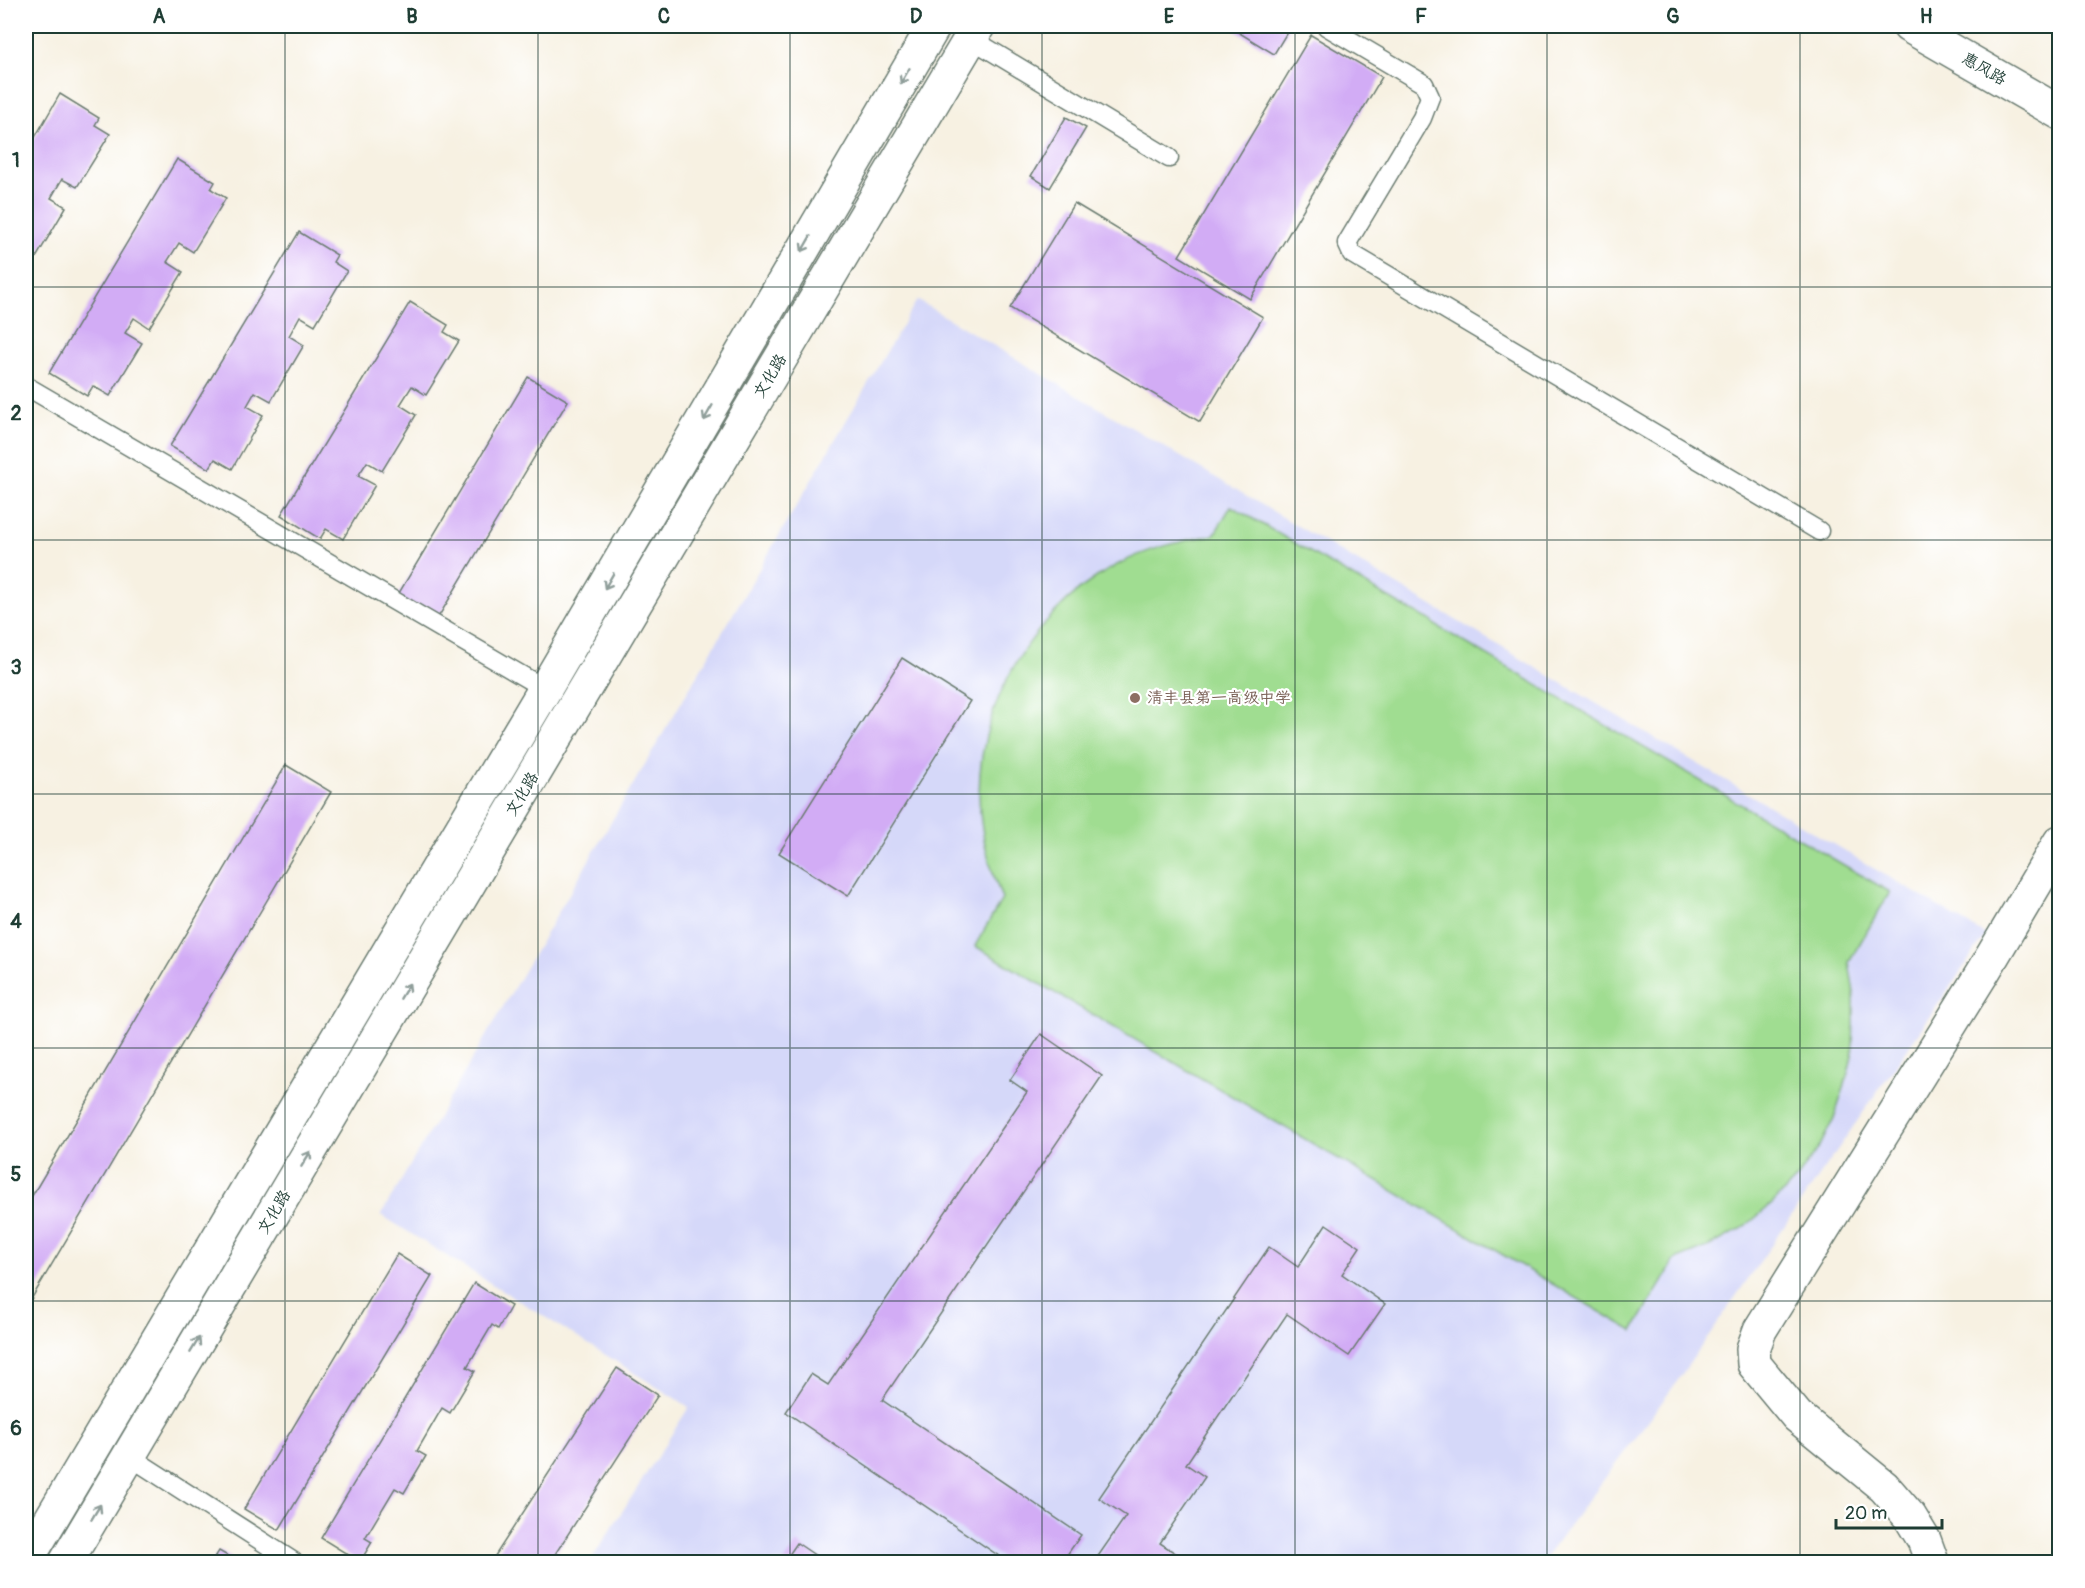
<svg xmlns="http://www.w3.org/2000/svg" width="2085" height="1588" viewBox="0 0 2085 1588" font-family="Pangolin,'LXGW WenKai TC',sans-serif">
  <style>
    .built { fill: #d5d8f9 }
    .green { fill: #a0dd91; stroke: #608d62; stroke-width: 1.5 }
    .building { fill: #d2acf5 }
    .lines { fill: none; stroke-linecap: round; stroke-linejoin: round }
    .service-casing { stroke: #6b7c71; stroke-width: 21 }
    .minor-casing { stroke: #6b7c71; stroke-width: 36 }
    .tertiary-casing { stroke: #6b7c71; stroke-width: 36 }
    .secondary-casing { stroke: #6b7c71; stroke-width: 36 }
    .service { stroke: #fff; stroke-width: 18 }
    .minor { stroke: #fff; stroke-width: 33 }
    .tertiary { stroke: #fff; stroke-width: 33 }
    .secondary { stroke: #fff; stroke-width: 33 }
    .oneway { stroke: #8f9e9a }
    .grid { fill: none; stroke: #1f3d34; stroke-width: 1.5; stroke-opacity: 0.55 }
    .education-dot { fill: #8d6e63; stroke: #fff; stroke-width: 2 }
    .labels { text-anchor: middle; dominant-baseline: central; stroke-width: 4.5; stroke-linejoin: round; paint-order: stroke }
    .street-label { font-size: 16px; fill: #1f3d34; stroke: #fff }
    .education-label { font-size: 16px; fill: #785e54; stroke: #fff; text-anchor: start }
    .neatline { fill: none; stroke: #1f3d34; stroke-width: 2 }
    .grid-label { font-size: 20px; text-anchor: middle; font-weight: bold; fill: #1f3d34 }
  </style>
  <rect width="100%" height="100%" fill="#fff"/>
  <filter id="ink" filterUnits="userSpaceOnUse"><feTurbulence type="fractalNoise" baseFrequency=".0167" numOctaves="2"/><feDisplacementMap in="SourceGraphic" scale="12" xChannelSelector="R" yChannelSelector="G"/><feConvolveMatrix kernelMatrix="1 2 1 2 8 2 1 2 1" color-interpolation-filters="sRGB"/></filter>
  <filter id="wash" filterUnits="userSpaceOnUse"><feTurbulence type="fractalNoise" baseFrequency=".008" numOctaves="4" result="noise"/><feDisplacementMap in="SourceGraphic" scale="24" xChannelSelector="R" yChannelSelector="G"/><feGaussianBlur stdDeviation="1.35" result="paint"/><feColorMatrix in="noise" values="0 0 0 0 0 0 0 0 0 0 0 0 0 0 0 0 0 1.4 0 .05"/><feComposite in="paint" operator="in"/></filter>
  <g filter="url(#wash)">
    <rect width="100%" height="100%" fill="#f7f1e2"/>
    <!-- built -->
    <path class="built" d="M917,300L1986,935L1671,1390L1542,1562H590L689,1407L381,1215Z"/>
    <!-- green -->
    <path class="green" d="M1231,506L1406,608L1432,621L1435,625L1890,892L1849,962L1854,993V1025L1852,1057L1844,1088L1834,1118L1820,1146L1798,1177L1772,1204L1743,1228L1710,1246L1675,1260L1633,1331L975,946L1002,899C994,877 987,856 983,834C963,729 1023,616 1115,566C1146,549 1180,541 1214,535Z"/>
    <g id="blocks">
      <!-- building -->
      <g class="building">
        <path d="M1228,26H1284L1289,29L1274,54Z"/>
        <path d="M1311,35L1382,77L1250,299L1179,256Z"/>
        <path d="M60,94L99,118L95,125L110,134L77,187L62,179L51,198L66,207L33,263L26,259V153Z"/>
        <path d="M1066,117L1086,128L1050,188L1031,176Z"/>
        <path d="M177,159L215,182L211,189L226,198L193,252L179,243L167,262L183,272L149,328L134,318L125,333L142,343L110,396L93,386L87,396L49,373Z"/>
        <path d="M1074,203L1263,317L1200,422L1010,308Z"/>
        <path d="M299,232L337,255L333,262L347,271L315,325L300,316L289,336L304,345L271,401L255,392L247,406L263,415L232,469L215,459L209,469L170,446Z"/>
        <path d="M410,302L448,325L444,332L459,341L426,395L412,386L400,405L416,415L382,471L367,462L358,476L375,485L343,539L326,529L320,539L281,515Z"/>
        <path d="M528,377L568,401L436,621L396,598Z"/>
        <path d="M902,658L970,701L848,896L779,853Z"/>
        <path d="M286,765L331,792L26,1308V1206Z"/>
        <path d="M1041,1034L1102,1076L882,1400L1081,1535L1062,1562H1008L786,1412L811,1374L828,1385L1027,1092L1010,1080Z"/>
        <path d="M1326,1224L1360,1247L1342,1274L1385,1304L1349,1356L1287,1314L1186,1464L1205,1477L1160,1543L1189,1562H1094L1126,1516L1099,1498L1269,1247L1298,1267Z"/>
        <path d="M397,1254L432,1276L279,1530L244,1509Z"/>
        <path d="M474,1283L511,1306L498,1329L492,1325L467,1367L475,1371L450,1413L442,1408L417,1451L426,1456L404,1493L395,1488L365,1538L372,1542L360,1562L321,1538Z"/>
        <path d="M617,1368L658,1395L550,1562H491Z"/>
        <path d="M797,1543L825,1562H784Z"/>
        <path d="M219,1551L238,1562H212Z"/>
      </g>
    </g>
  </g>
  <g filter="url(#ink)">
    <use href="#blocks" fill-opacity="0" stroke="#6b7c71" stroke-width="1.5"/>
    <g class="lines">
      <!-- service casing -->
      <g class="service-casing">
        <g id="service">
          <path d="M1326,26L1424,84L1430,97L1422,118L1347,243L1352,254L1819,531"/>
          <path d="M970,38L1169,158"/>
          <path d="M26,386L545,689"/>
          <path d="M129,1456L294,1562"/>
        </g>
      </g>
      <!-- minor casing -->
      <g class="minor-casing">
        <path id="minor" d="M1932,1562L1924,1540L1910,1517L1884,1487L1797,1416L1754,1364L1753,1349L1760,1330L1983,972L2060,842"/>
      </g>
      <!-- tertiary casing -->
      <g class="tertiary-casing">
        <path id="tertiary" d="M1909,26L2060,113"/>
      </g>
      <!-- secondary casing -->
      <g class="secondary-casing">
        <g id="secondary">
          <path d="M26,1561L545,689L934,26"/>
          <path d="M66,1562L978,26"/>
        </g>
      </g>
      <!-- service -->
      <use href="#service" class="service"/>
      <!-- minor -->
      <use href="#minor" class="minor"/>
      <!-- tertiary -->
      <use href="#tertiary" class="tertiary"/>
      <!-- secondary -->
      <use href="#secondary" class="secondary"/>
    </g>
    <!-- one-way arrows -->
    <defs><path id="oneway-shaft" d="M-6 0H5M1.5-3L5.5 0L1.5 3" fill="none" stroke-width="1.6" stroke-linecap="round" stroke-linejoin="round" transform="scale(1.5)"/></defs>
    <g class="oneway">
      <use href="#oneway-shaft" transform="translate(905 76) rotate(120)"/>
      <use href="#oneway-shaft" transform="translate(806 244) rotate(120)"/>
      <use href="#oneway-shaft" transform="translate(708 413) rotate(120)"/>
      <use href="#oneway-shaft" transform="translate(609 581) rotate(120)"/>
      <use href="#oneway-shaft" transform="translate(405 991) rotate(-59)"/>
      <use href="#oneway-shaft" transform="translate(306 1159) rotate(-59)"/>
      <use href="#oneway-shaft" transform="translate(195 1345) rotate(-59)"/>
      <use href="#oneway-shaft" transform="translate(96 1512) rotate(-59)"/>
    </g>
  </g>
  <!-- grid -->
  <path class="grid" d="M285,26V1562M538,26V1562M790,26V1562M1042,26V1562M1295,26V1562M1547,26V1562M1800,26V1562M26,287H2060M26,540H2060M26,794H2060M26,1048H2060M26,1301H2060"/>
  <!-- markers -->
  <circle class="education-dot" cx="1135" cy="698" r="6"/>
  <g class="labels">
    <!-- street labels -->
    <g class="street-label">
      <text transform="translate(1984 69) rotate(30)">惠风路</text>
      <text transform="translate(770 376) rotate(-59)">文化路</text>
      <text transform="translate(522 794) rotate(-59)">文化路</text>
      <text transform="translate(274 1212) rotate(-59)">文化路</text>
    </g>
    <!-- education labels -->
    <g class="education-label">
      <text x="1147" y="698">清丰县第一高级中学</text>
    </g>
  </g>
  <!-- margin -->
  <rect width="2085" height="1588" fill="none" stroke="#fff" stroke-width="66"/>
  <!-- scale -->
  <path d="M1836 1519v9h106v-9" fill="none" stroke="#1f3d34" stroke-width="3"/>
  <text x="1845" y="1519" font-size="18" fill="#1f3d34" stroke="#ffffff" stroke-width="4.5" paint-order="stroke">20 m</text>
  <rect x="33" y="33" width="2019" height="1522" class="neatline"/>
  <g class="grid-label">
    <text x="159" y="23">A</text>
    <text x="412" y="23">B</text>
    <text x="664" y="23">C</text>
    <text x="916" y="23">D</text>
    <text x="1169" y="23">E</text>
    <text x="1421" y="23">F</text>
    <text x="1673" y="23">G</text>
    <text x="1926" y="23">H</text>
    <text x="16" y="167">1</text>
    <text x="16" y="420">2</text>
    <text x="16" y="674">3</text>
    <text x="16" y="928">4</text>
    <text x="16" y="1181">5</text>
    <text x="16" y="1435">6</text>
  </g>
</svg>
